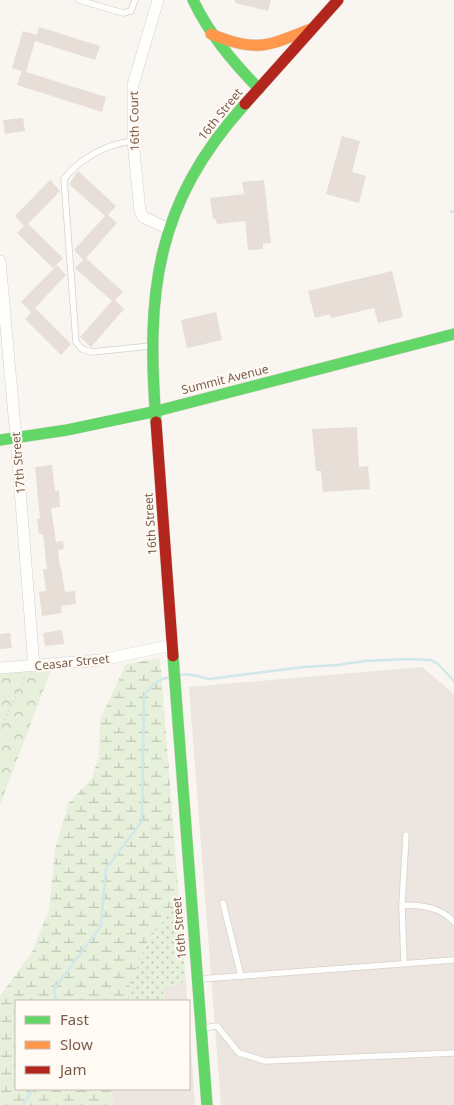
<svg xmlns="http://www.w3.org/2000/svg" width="454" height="1105" viewBox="0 0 454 1105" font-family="'Noto Sans',sans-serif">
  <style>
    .industrial { fill: #ede5e0 }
    .grass { fill: url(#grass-dots) }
    .forest { fill: url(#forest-crowns) }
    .wetland { fill: url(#wetland-marsh) }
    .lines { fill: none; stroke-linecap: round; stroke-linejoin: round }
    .stream { stroke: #d0e8ea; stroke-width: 2.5 }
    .building { fill: #e6ded7 }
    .lane-casing { stroke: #d7d1cb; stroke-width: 7 }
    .street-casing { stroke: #d7d1cb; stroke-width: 12 }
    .fast-casing { stroke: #d9d2cb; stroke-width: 12 }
    .slow-casing { stroke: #d9d2cb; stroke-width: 12 }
    .jam-casing { stroke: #d9d2cb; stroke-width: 12 }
    .path { stroke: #dcd5d0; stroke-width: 2; stroke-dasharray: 1 4; stroke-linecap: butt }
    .lane { stroke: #fefefd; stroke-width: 5.5 }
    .street { stroke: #fefefd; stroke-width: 11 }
    .fast { stroke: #63d668; stroke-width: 11 }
    .slow { stroke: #ff974d; stroke-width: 11 }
    .jam { stroke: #b3261e; stroke-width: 11 }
    .labels { text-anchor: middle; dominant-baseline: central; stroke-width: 4; stroke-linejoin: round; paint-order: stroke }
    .street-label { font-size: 12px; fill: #7a5c4d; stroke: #fffaf3 }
  </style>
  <defs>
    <pattern id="grass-dots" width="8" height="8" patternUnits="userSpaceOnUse" patternTransform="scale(1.25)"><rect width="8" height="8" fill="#e7f0db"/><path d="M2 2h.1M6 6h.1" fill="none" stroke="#c0c6b4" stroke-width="1.8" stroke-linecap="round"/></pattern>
    <pattern id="forest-crowns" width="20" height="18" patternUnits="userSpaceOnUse" patternTransform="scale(1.25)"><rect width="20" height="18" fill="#e7f0db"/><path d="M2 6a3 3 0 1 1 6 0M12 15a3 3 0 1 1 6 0" fill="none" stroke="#c0c6b4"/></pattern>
    <pattern id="wetland-marsh" width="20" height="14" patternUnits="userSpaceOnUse" patternTransform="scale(1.25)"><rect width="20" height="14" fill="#e7f0db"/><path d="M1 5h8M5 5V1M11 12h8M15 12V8" fill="none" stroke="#c0c6b4"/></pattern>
  </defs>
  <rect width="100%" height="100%" fill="#f9f5f0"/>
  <!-- industrial -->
  <g class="industrial">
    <path d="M422,667L454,694V1105H221L189,687Z"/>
    <path d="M186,981L187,1001H165L162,989Z"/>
    <path d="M189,1022L195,1105H113L112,1089H189Z"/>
  </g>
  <!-- grass -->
  <path class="grass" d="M179,900L186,981L162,989L165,1001H128V990L146,944Z"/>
  <!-- forest -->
  <path class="forest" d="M51,670L0,805V674Z"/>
  <!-- wetland -->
  <path class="wetland" d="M160,658L179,900L146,944L128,990V1001H16V1089H112L113,1105H0V996L32,952L49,910L55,850L68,804L92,778L99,756L100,720L126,664Z"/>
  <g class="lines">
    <!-- stream -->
    <g class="stream">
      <path d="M451,212L454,211"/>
      <path d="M181,675C190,673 200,677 209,679L304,667L337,665L365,661L408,659L431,660L438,664L454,681"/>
      <path d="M56,1001L54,989L101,926L106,869L142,821L144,697C149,685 158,679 171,677"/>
      <path d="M23,1105L33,1089"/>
    </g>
  </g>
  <!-- building -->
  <g class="building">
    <path d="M235,0H271L268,11L235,3Z"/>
    <path d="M39,27L100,46L95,60L35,41L26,72L106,97L102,112L17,85L22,71L12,68L23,31L37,35Z"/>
    <path d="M23,118L25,131L5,134L3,120Z"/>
    <path d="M342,136L360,141L352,172L366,176L359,203L326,194Z"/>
    <path d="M78,171L116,206L108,215L117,223L86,258L123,292L115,300L124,309L91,347L80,337L112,301L75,268L83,260L74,250L105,216L69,184Z"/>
    <path d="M50,180L60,191L28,224L63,258L53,268L17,233L24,226L15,216Z"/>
    <path d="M264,180L271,243L263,244V249L248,250L245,221L217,224L216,219H213L210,198L244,194L242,182Z"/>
    <path d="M57,265L66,275L31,312L21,302Z"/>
    <path d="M392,271L403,317L378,323L374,308L331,318L330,314L315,318L308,291Z"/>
    <path d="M35,308L71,344L61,355L25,319Z"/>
    <path d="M216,312L222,340L187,348L181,320Z"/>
    <path d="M357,427L359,467L368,466L370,489L323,492L321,471H316L312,429Z"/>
    <path d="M52,465L55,491H59L60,507L51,508L56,542L63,541L64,549L58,550L60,567H61L65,592L75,591L76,604L61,606L62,613L42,616L39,592L46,591L43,569H47L43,534H39L37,519L40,518L35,467Z"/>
    <path d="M62,630L64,644L45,646L43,633Z"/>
    <path d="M10,633L12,648L0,649V634Z"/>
  </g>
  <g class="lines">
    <!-- lane casing -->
    <g class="lane-casing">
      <g id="lane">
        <path d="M79,0L123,13L131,11L135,0"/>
        <path d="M133,141C107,144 80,158 64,179L76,342L82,349L92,352L150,346"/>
        <path d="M402,905L406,835"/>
        <path d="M404,963L402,905C421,905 441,907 454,922"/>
        <path d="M241,976L454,960"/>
        <path d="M199,979L241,976L223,903"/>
        <path d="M203,1028L217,1026L239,1053L265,1061L454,1053"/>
      </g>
    </g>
    <!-- street casing -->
    <g class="street-casing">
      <g id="street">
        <path d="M158,0L133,85V141L140,211L143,217L169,229"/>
        <path d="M0,261L16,438L34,666"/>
        <path d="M0,668L101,660L172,645"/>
      </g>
    </g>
    <!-- fast casing -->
    <g class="fast-casing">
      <g id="fast">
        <path d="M193,0C209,34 233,62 259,89"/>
        <path d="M156,422C146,292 155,204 245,104"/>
        <path d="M0,440L67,430L157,411L454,334"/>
        <path d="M173,656L207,1105"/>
      </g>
    </g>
    <!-- slow casing -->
    <g class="slow-casing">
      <path id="slow" d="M211,34C257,53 267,46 311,29"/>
    </g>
    <!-- jam casing -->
    <g class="jam-casing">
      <g id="jam">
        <path d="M245,104L338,0"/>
        <path d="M156,422L173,656"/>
      </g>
    </g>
    <!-- path -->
    <path class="path" d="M0,729L23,682L24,677"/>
    <!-- lane -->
    <use href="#lane" class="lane"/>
    <!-- street -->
    <use href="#street" class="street"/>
    <!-- fast -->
    <use href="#fast" class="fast"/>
    <!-- slow -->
    <use href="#slow" class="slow"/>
    <!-- jam -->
    <use href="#jam" class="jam"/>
  </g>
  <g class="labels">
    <!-- street labels -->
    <g class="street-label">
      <text transform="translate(220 114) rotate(-51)">16th Street</text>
      <text transform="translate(134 121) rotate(-91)">16th Court</text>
      <text transform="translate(225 379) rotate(-14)">Summit Avenue</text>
      <text transform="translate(18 463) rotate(-95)">17th Street</text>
      <text transform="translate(150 524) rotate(-94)">16th Street</text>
      <text transform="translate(72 662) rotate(-6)">Ceasar Street</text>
      <text transform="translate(179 928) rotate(-95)">16th Street</text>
    </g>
  </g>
  <!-- legend -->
  <rect x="15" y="1000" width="175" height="90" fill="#fffaf3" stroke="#cabbb1"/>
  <rect x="25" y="1016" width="25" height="8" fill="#63d668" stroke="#cabbb1"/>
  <text x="60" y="1025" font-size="15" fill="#7a5c4d">Fast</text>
  <rect x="25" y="1041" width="25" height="8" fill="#ff974d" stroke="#cabbb1"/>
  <text x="60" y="1050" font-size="15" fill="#7a5c4d">Slow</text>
  <rect x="25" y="1066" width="25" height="8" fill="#b3261e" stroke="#cabbb1"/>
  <text x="60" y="1075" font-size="15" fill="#7a5c4d">Jam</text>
</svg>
